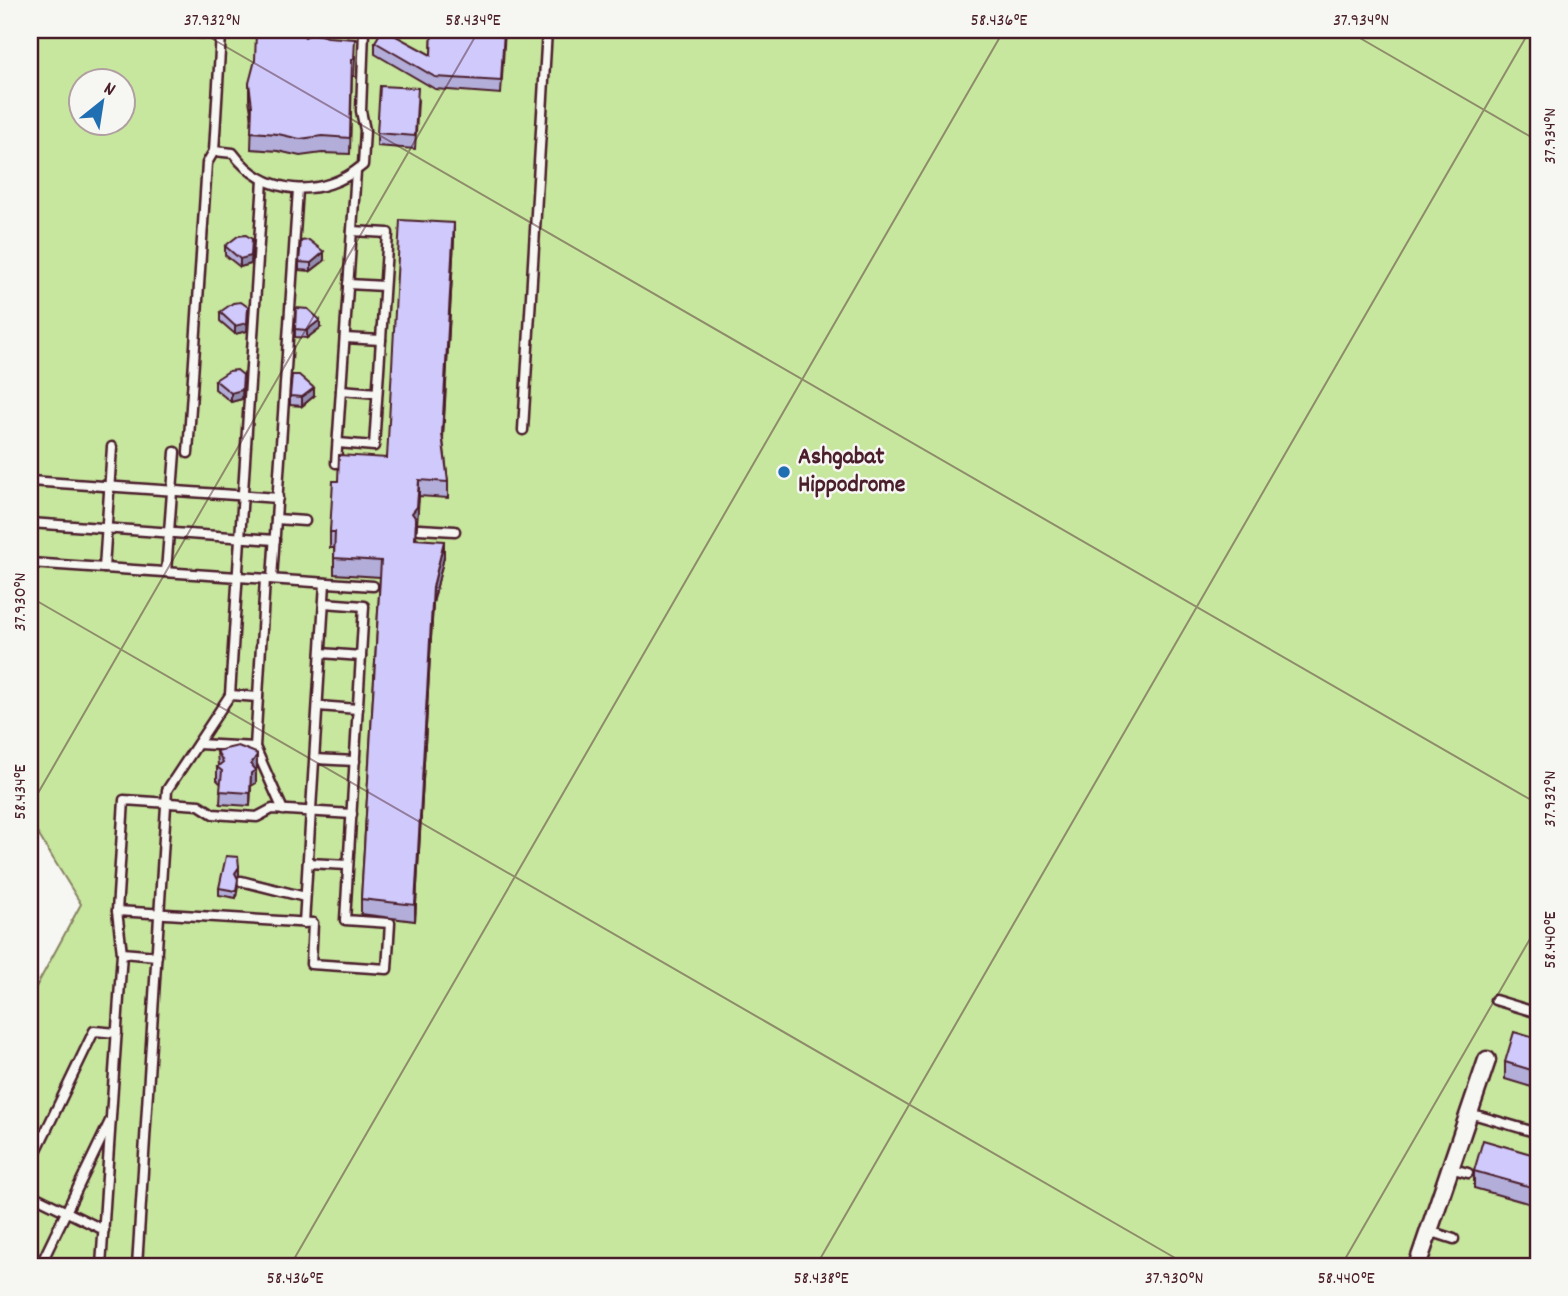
<svg xmlns="http://www.w3.org/2000/svg" width="1568" height="1296" viewBox="0 0 1568 1296" font-family="Dekko,sans-serif">
  <style>
    .green { fill: #c7e69e; stroke: #888264; stroke-width: 2; fill-rule: evenodd }
    .lines { fill: none; stroke-linecap: round; stroke-linejoin: round }
    .service-casing { stroke: #4a1f2b; stroke-width: 13 }
    .minor-casing { stroke: #4a1f2b; stroke-width: 21 }
    .service { stroke: #f6f6f2; stroke-width: 8 }
    .minor { stroke: #f6f6f2; stroke-width: 16 }
    .wall { fill: #b3add9; stroke: #4a1f2b; stroke-width: 2 }
    .shaded-wall { fill: #928db0; stroke: #4a1f2b; stroke-width: 2 }
    .building { fill: #d0c9fc; stroke: #4a1f2b; stroke-width: 2 }
    .ticks { fill: none; stroke: #4a1f2b; stroke-width: 2; stroke-opacity: 0.45 }
    .poi-dot { fill: #1f6fb2; stroke: #f6f6f2; stroke-width: 2.5 }
    .labels { text-anchor: middle; dominant-baseline: central; stroke-width: 5; stroke-linejoin: round; paint-order: stroke }
    .poi-label { font-size: 24px; font-weight: bold; fill: #4a1f2b; stroke: #f6f6f2; text-anchor: start }
    .neatline { fill: none; stroke: #4a1f2b; stroke-width: 2.5 }
    .ticks-label { font-size: 18px; text-anchor: middle; fill: #4a1f2b }
  </style>
  <rect width="100%" height="100%" fill="#f6f6f2"/>
  <filter id="ink" filterUnits="userSpaceOnUse"><feTurbulence type="fractalNoise" baseFrequency=".0143" numOctaves="2"/><feDisplacementMap in="SourceGraphic" scale="14" xChannelSelector="R" yChannelSelector="G"/><feConvolveMatrix kernelMatrix="1 2 1 2 8 2 1 2 1" color-interpolation-filters="sRGB"/></filter>
  <g filter="url(#ink)">
    <!-- green -->
    <path class="green" d="M30,30H1519L1538,41V1266H30V998L81,904L30,821ZM80,80H122V122H80Z"/>
    <g class="lines">
      <!-- service casing -->
      <g class="service-casing">
        <g id="service">
          <path d="M155,30L221,34L226,30"/>
          <path d="M214,151L233,153C265,197 323,199 363,165L365,130L361,111L364,30"/>
          <path d="M348,284L384,286"/>
          <path d="M345,338L381,340"/>
          <path d="M341,390L377,393"/>
          <path d="M523,430L547,30"/>
          <path d="M338,443L374,446L388,233L352,231"/>
          <path d="M188,453L207,163L214,151L221,34"/>
          <path d="M336,463L356,171"/>
          <path d="M30,481L278,498"/>
          <path d="M276,519L305,521"/>
          <path d="M30,523L275,540"/>
          <path d="M419,529L455,531"/>
          <path d="M30,563L373,586"/>
          <path d="M104,568L112,447"/>
          <path d="M166,572L175,452"/>
          <path d="M265,579L255,747L283,810"/>
          <path d="M272,579L298,189"/>
          <path d="M321,653L361,656"/>
          <path d="M230,695L258,697"/>
          <path d="M318,706L358,709"/>
          <path d="M198,744L255,747"/>
          <path d="M315,759L355,761"/>
          <path d="M308,863L348,865"/>
          <path d="M241,881L305,897"/>
          <path d="M117,911L313,923L311,964L387,969L390,923L345,920L364,606L324,603"/>
          <path d="M304,923L325,583"/>
          <path d="M122,953L157,956"/>
          <path d="M1495,1000L1538,1013"/>
          <path d="M1469,1113L1538,1133"/>
          <path d="M30,1164L94,1031L117,1033"/>
          <path d="M1450,1168L1468,1173"/>
          <path d="M30,1194L104,1230"/>
          <path d="M1429,1231L1454,1239"/>
          <path d="M40,1266L110,1121"/>
          <path d="M101,1266L122,953L117,911L124,800L199,805L213,814L257,817L272,809L352,814"/>
          <path d="M137,1266L167,790L230,695L263,180"/>
        </g>
      </g>
      <!-- minor casing -->
      <g class="minor-casing">
        <path id="minor" d="M1417,1266L1487,1060"/>
      </g>
      <!-- service -->
      <use href="#service" class="service"/>
      <!-- minor -->
      <use href="#minor" class="minor"/>
    </g>
    <!-- wall -->
    <g class="wall">
      <path d="M432,30H505L501,94L435,89L375,54V42L431,55Z"/>
      <path d="M305,37L355,56L354,76H352L350,154L322,153L300,156L278,151L251,149L252,118L249,100V83Z"/>
      <path d="M418,101L415,149L377,146V133Z"/>
      <path d="M454,239L443,439L448,482V498L419,496L416,524V539L444,557L433,603L415,921L361,914V899L380,577L334,574V548H330V532L338,481L387,458Z"/>
      <path d="M225,246L252,248L251,264L240,267L225,255Z"/>
      <path d="M324,261L311,271L299,270V262Z"/>
      <path d="M220,312L248,315L247,331L235,334L220,321Z"/>
      <path d="M320,328L307,338L295,337V329Z"/>
      <path d="M215,380L243,383L242,399L231,402L215,389Z"/>
      <path d="M290,396H314L302,406L290,405Z"/>
      <path d="M217,751L257,768L256,769V783L251,786L250,806L220,804L221,784L217,780V767L218,766Z"/>
      <path d="M239,875L237,878L238,886L236,898L219,895V888Z"/>
      <path d="M1538,1039V1089L1505,1079V1062Z"/>
      <path d="M1538,1156V1206L1474,1188V1171Z"/>
    </g>
    <!-- shaded-wall -->
    <g class="shaded-wall">
      <path d="M454,223V239L442,450V434Z"/>
      <path d="M252,239L251,264L240,267V259Z"/>
      <path d="M324,252V261L311,271V263Z"/>
      <path d="M248,307L247,331L235,334V326Z"/>
      <path d="M320,320V328L307,338V330Z"/>
      <path d="M243,375L242,399L231,402V393Z"/>
      <path d="M314,388V396L302,406V397Z"/>
      <path d="M419,480V496L415,555L412,513Z"/>
      <path d="M444,541V557L433,603L415,921V905L433,587Z"/>
      <path d="M257,755V768L255,771L256,770V783L251,786L250,806L251,764Z"/>
      <path d="M239,867V875L235,880V873Z"/>
    </g>
    <!-- building -->
    <g class="building">
      <path d="M382,30H385L431,55L432,30H504L501,81L435,77L375,42Z"/>
      <path d="M300,32L305,37L312,33L328,37L355,39L354,59H352L350,138L322,136L300,139L278,134L251,132L252,106L249,83L255,60L256,33L283,35Z"/>
      <path d="M380,86L418,88L415,136L377,133Z"/>
      <path d="M400,220L454,223L442,434L448,482L419,480L417,507L412,513L416,519L415,539L444,541L433,587L415,905L361,899L381,561L334,558L335,532H330L333,481H338L339,455L387,458Z"/>
      <path d="M246,235L252,239L251,256L240,259L225,246L238,236Z"/>
      <path d="M309,240L324,252L311,263L299,262L301,241Z"/>
      <path d="M241,302L248,307L247,323L235,326L220,312L233,303Z"/>
      <path d="M296,308L308,309L320,320L307,330L295,329Z"/>
      <path d="M237,370L243,375L242,390L231,393L215,380L229,371Z"/>
      <path d="M292,375H299L314,388L302,397L290,396Z"/>
      <path d="M238,746L256,753L257,755L251,764L256,770L251,773L250,793L220,791L222,771L217,767L223,762L217,751Z"/>
      <path d="M226,856L238,857L239,867L235,873L238,879L236,891L219,888Z"/>
      <path d="M1514,1032L1538,1039V1072L1505,1062Z"/>
      <path d="M1483,1140L1538,1156V1189L1474,1171Z"/>
    </g>
  </g>
  <!-- ticks -->
  <path class="ticks" d="M197,30L1538,804M1346,30L1538,141M30,597L1189,1266M30,807L479,30M30,1261L40,1266M290,1266L1004,30M816,1266L1530,30M1341,1266L1538,925"/>
  <!-- markers -->
  <circle class="poi-dot" cx="784" cy="472" r="7"/>
  <g class="labels">
    <!-- poi labels -->
    <g class="poi-label">
      <text x="798" y="458">Ashgabat<tspan x="798" dy="28">Hippodrome</tspan></text>
    </g>
  </g>
  <!-- margin -->
  <rect width="1568" height="1296" fill="none" stroke="#f6f6f2" stroke-width="77"/>
  <!-- north arrow -->
  <g transform="translate(102 102) rotate(30)"><circle r="33" fill="#f6f6f2" stroke="#b1a0a2" stroke-width="2"/>
  <path d="M0-5L12 26L0 18L-12 26Z" fill="#1f6fb2"/>
  <text y="-10" font-size="19" font-weight="bold" text-anchor="middle" fill="#4a1f2b">N</text>
  </g>
  <rect x="38" y="38" width="1492" height="1220" class="neatline"/>
  <g class="ticks-label">
    <text x="212" y="25">37.932°N</text>
    <text x="473" y="25">58.434°E</text>
    <text x="999" y="25">58.436°E</text>
    <text x="1361" y="25">37.934°N</text>
    <text transform="translate(1549 136) rotate(-90)" y="6">37.934°N</text>
    <text transform="translate(19 602) rotate(-90)" y="6">37.930°N</text>
    <text transform="translate(19 792) rotate(-90)" y="6">58.434°E</text>
    <text transform="translate(1549 799) rotate(-90)" y="6">37.932°N</text>
    <text transform="translate(1549 940) rotate(-90)" y="6">58.440°E</text>
    <text x="295" y="1283">58.436°E</text>
    <text x="821" y="1283">58.438°E</text>
    <text x="1174" y="1283">37.930°N</text>
    <text x="1346" y="1283">58.440°E</text>
  </g>
</svg>
